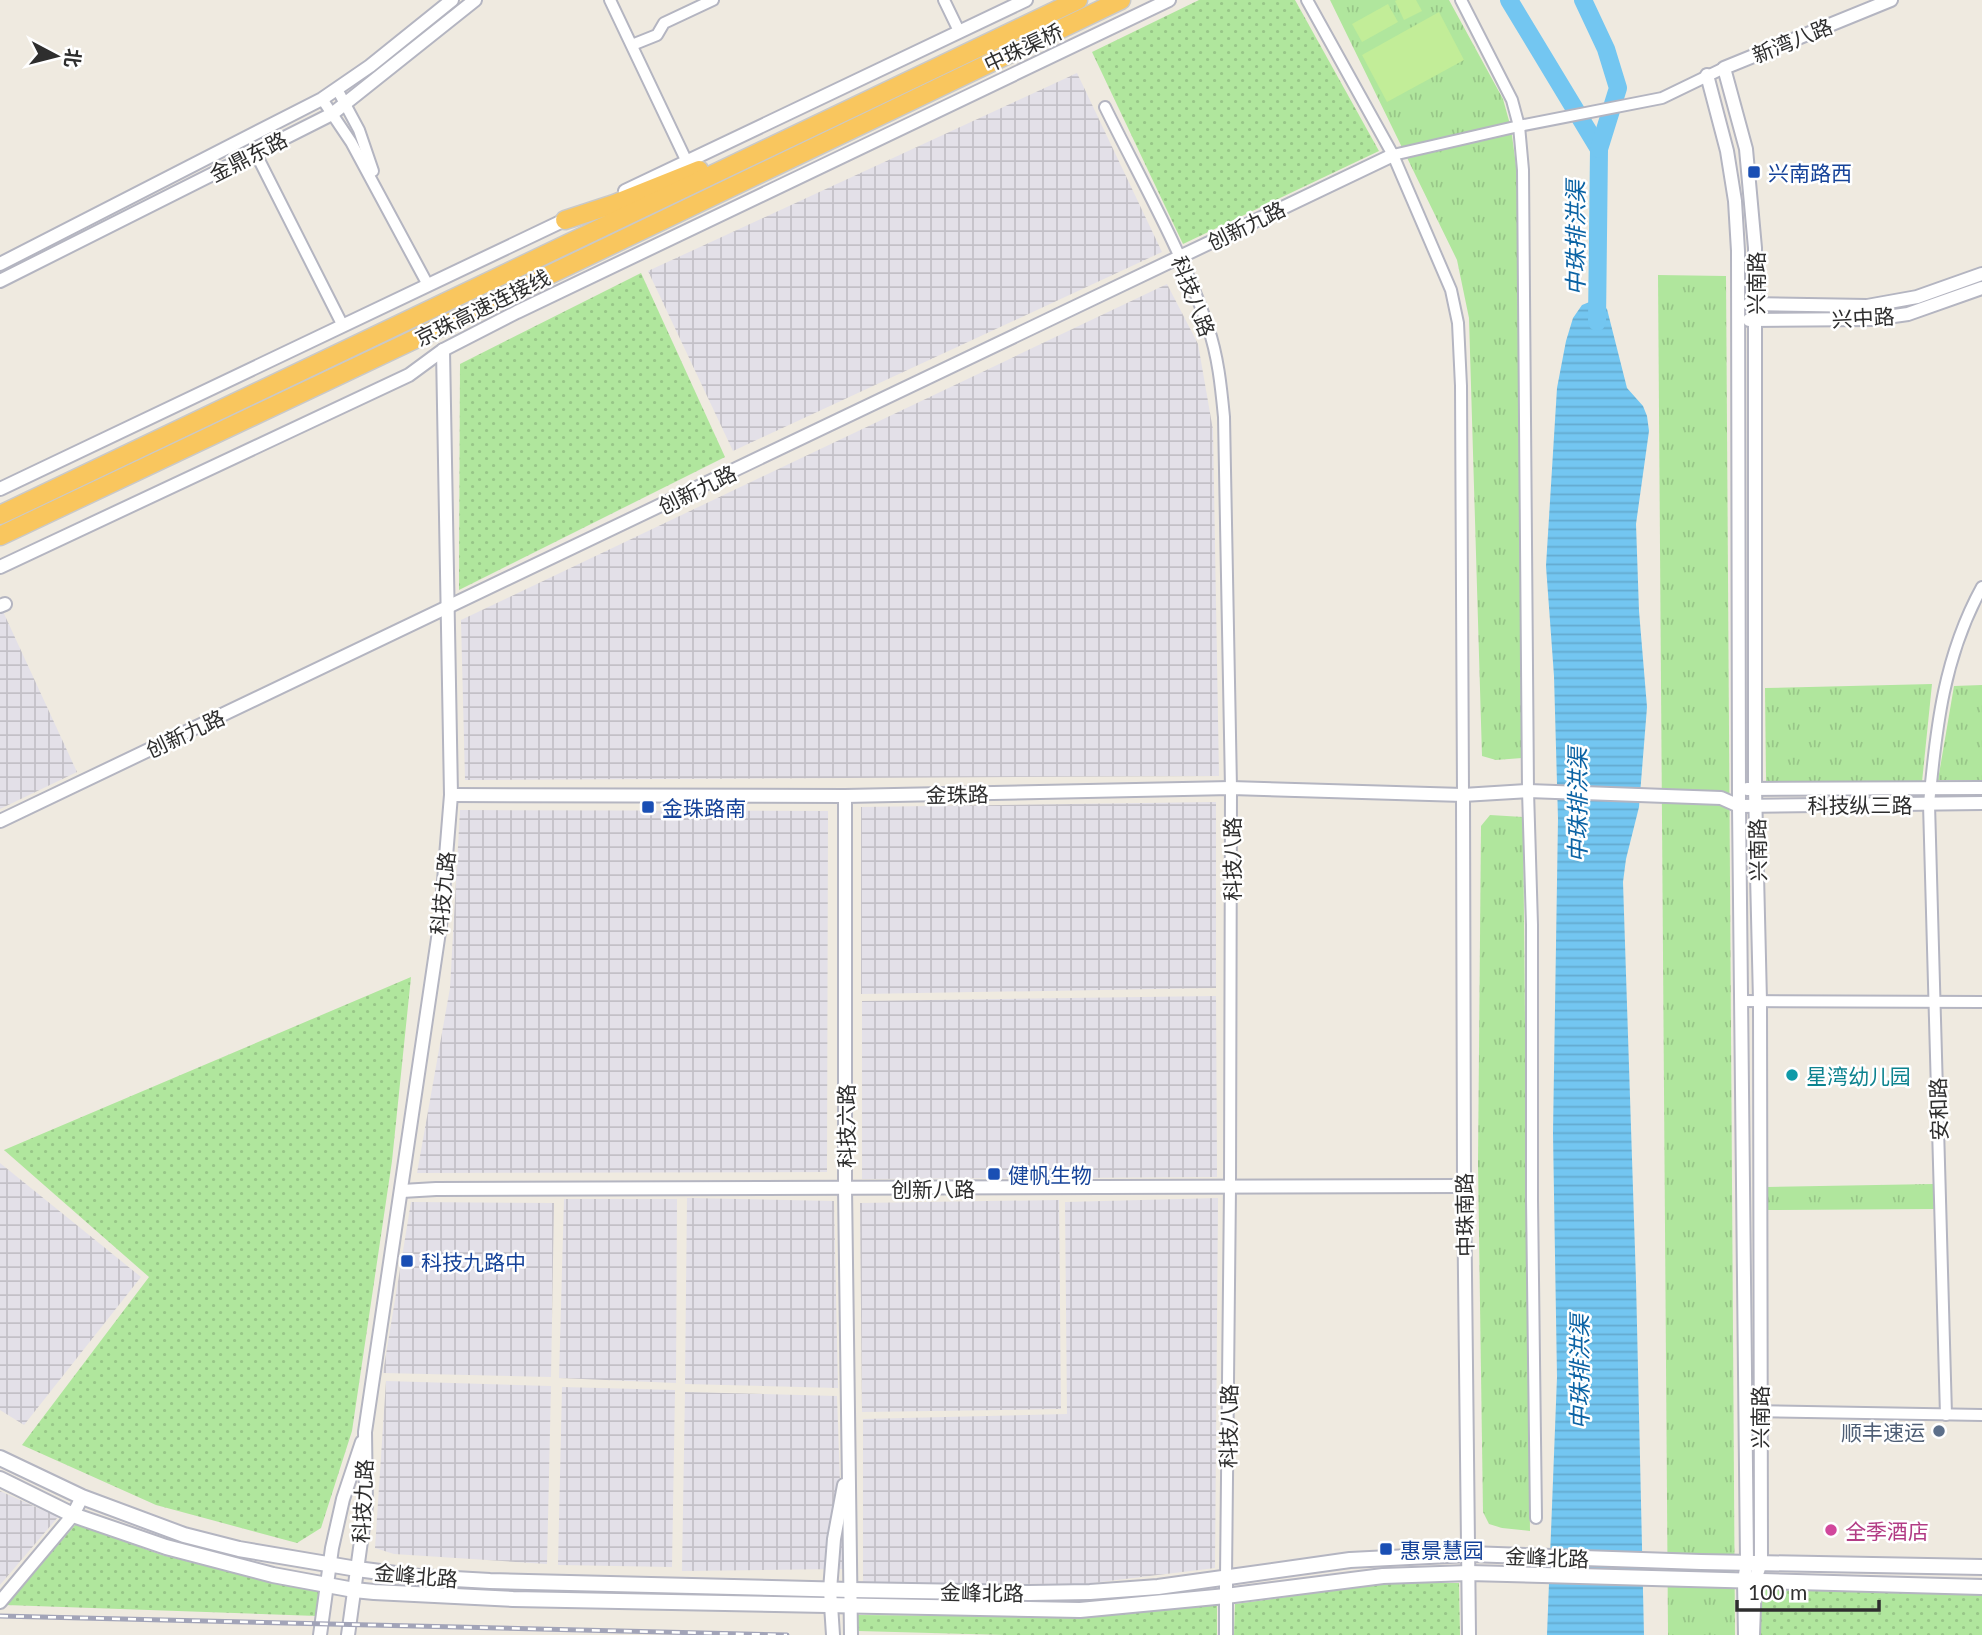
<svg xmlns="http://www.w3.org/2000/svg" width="1982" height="1635" viewBox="0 0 1982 1635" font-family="Lato,'Noto Sans SC',sans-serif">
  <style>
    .industrial { fill: url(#industrial-grid) }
    .grass { fill: url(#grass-dots) }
    .park { fill: url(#park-tufts) }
    .pitch { fill: #c2ed98 }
    .water { fill: url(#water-rules) }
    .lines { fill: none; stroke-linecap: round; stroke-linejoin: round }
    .river { stroke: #73c6f1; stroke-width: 18 }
    .minor-casing { stroke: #b4b5c1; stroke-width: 14 }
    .tertiary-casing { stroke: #b4b5c1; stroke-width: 16 }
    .secondary-casing { stroke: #b4b5c1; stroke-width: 18 }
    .trunk-casing { stroke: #c9c9c9; stroke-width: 21 }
    .minor { stroke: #fff; stroke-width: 10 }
    .tertiary { stroke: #fff; stroke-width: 12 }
    .secondary { stroke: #fff; stroke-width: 14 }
    .trunk { stroke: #f9c65e; stroke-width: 18 }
    .rail-casing { stroke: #a2a4b8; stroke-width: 5 }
    .rail { stroke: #fff; stroke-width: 2.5; stroke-dasharray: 8; stroke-linecap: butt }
    .transit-dot { fill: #1a4fb4; stroke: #fff; stroke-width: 2.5 }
    .culture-dot { fill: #0f9aa8; stroke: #fff; stroke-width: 2.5 }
    .service-dot { fill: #5c6f8a; stroke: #fff; stroke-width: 2.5 }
    .hotel-dot { fill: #d1479c; stroke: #fff; stroke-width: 2.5 }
    .labels { text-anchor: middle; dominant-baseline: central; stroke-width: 5; stroke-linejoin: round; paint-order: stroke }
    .street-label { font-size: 21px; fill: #2e2e2e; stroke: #fff }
    .transit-label { font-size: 21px; fill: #164399; stroke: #fff; text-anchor: start }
    .culture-label { font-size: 21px; fill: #0d838f; stroke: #fff; text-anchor: start }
    .service-label { font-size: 21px; fill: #4e5e75; stroke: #fff; text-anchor: end }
    .hotel-label { font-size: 21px; fill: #b23c85; stroke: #fff; text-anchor: start }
    .water-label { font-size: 23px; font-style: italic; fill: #0b63a4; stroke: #fff }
  </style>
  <defs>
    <pattern id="industrial-grid" width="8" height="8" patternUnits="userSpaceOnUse" patternTransform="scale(1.75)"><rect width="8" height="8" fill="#e3e0e8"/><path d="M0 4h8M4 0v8" fill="none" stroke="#c3c0c7"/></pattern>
    <pattern id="grass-dots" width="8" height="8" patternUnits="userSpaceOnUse" patternTransform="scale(1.75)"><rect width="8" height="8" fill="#b0e69d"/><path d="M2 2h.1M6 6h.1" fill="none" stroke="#98c688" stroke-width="1.8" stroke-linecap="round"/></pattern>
    <pattern id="park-tufts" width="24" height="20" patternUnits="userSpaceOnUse" patternTransform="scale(1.75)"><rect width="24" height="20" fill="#b0e69d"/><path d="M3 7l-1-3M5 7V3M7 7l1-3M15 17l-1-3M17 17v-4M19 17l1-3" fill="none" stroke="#98c688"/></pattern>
    <pattern id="water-rules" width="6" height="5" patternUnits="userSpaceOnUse" patternTransform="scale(1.75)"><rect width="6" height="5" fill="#73c6f1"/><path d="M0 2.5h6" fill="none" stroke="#64aacf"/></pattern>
  </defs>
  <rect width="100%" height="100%" fill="#efeae0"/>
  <!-- industrial -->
  <g class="industrial">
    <path d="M1077,73L1162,252L733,451L648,271Z"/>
    <path d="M1167,284L1198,344L1213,430L1219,776L465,780L461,620Z"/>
    <path d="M0,605L77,772L0,809Z"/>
    <path d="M1216,802V988L861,994V807Z"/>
    <path d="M460,810L828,811L827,1172L417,1173L450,988Z"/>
    <path d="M1216,996L1217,1177L862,1179V1001Z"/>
    <path d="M0,1163L141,1277L24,1425L0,1410Z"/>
    <path d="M687,1198L834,1201L838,1388L685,1384Z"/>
    <path d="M1218,1198L1215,1568L1084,1584L863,1583V1419L1067,1414L1065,1202Z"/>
    <path d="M564,1199H677L676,1383L559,1378Z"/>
    <path d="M1059,1200L1061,1409L862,1412L860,1203Z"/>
    <path d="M411,1202L554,1203L551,1377L383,1373Z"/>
    <path d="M386,1381L551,1386L547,1564L394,1554L375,1548Z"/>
    <path d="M562,1387L675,1390L672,1567L558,1565Z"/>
    <path d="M685,1392L837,1396L843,1569L682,1571Z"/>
    <path d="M0,1491L58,1517L0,1585Z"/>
  </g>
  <!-- grass -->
  <g class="grass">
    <path d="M1199,0H1295L1379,151L1183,244L1092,52Z"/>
    <path d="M641,273L725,457L459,590L460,364Z"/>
    <path d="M411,977L392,1161L352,1431L321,1528L297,1543L156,1505L22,1445L149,1277L4,1150Z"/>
    <path d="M76,1524L162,1555L210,1567L321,1589L317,1616L6,1605Z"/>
    <path d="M1387,1583H1459L1460,1635H1234L1235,1604Z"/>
    <path d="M1760,1586L1982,1594V1635H1759Z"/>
    <path d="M1217,1605V1635H1005L858,1631V1615L1078,1617Z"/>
  </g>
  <!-- park -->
  <g class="park">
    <path d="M1330,0H1449L1503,99L1511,128L1519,188L1522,758L1496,760L1482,756L1469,318L1457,260Z"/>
    <path d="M1658,275L1726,276L1735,1635H1668Z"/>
    <path d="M1932,684L1922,782L1766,781L1765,688Z"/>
    <path d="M1982,685V780H1938L1954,686Z"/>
    <path d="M1490,815L1523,817L1530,1531L1502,1528L1489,1524L1483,1512L1478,1164L1481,826Z"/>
    <path d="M1933,1184L1934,1209L1767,1210V1187Z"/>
  </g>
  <!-- pitch -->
  <g class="pitch">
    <path d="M1397,0H1416L1422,11L1404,20L1395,1Z"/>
    <path d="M1388,4L1398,22L1362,42L1352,24Z"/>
    <path d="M1439,12L1464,60L1387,102L1362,55Z"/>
  </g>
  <!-- water -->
  <path class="water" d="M1597,299L1607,309L1627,388L1643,406L1647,416L1649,431L1636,524L1639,611L1647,707L1639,807L1626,859L1623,882L1636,1281L1644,1635H1547L1557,1377L1553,1133L1558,819L1554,676L1546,566L1557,388L1566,341L1573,318L1582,305Z"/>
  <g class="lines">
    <!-- river -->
    <g class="river">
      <path d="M1509,0L1599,149L1597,322"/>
      <path d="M1583,0L1606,49L1618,88L1599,149"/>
    </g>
    <!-- minor casing -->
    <g class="minor-casing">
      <g id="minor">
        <path d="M610,0L687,162"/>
        <path d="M944,0L959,31"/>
        <path d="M1307,0L1393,155L1451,290L1458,323L1461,386L1463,795"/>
        <path d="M1461,0L1512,100L1519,126L1523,170L1528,791L1532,925V1200L1536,1518"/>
        <path d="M632,45L657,35L664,23L713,0"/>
        <path d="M337,89L359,130L373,171"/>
        <path d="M322,99L351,142L428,285"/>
        <path d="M1105,107C1140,178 1182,251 1208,327C1218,356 1221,386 1224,417L1231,788L1230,1187L1226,1577"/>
        <path d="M255,152L343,326"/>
        <path d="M1393,155L1519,126L1662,98L1724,68"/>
        <path d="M1741,1001L1982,1002"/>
        <path d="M1745,1411L1982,1415"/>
        <path d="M1946,1415L1929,804C1936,727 1944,656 1982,587"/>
      </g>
    </g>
    <!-- tertiary casing -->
    <g class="tertiary-casing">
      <g id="tertiary">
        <path d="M1707,75L1727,151L1735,201L1738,251L1739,806L1747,1562L1744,1581L1745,1635"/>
        <path d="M625,191L1026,0"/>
        <path d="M0,264L322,99L370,66L452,0"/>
        <path d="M0,281L332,114L475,0"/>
        <path d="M1749,304L1867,306L1917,297L1982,274"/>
        <path d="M1749,320L1873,319L1908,314L1982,288"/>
        <path d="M0,489L571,217"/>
        <path d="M0,567L409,375L443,350L517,312L1169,0"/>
        <path d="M0,606L5,604"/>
        <path d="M1747,789L1982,788"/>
        <path d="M451,795L845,796L1231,788L1463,795L1528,791L1721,798L1739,806L1982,803"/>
        <path d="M1463,795L1464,1186L1469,1635"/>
        <path d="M845,796V1188L851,1635"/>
        <path d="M0,821L1393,155"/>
        <path d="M402,1191L436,1189L1464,1186"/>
        <path d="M0,1602L73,1515L82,1497"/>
        <path d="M320,1635L332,1548L343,1499L362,1442"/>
        <path d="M348,1635L366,1505L365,1432L441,918L451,795L443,350"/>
        <path d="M833,1635L830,1590L834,1539L844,1485"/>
        <path d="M1226,1635V1577"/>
        <path d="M1753,1635L1755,1580L1761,1562L1760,1001L1755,789V248L1746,149L1724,68L1891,0"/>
      </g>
    </g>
    <!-- secondary casing -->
    <g class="secondary-casing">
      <g id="secondary">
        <path d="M0,1458L82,1497L184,1535L239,1549L357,1569L419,1577L490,1581L851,1590L1029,1593L1090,1592L1158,1587L1350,1560L1469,1554L1701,1562L1982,1567"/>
        <path d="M0,1479L73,1515L166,1547L273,1575L354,1590L374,1592L513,1599L1080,1610L1226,1596L1383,1576L1469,1573L1982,1587"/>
      </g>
    </g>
    <!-- trunk casing -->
    <g class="trunk-casing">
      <g id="trunk">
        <path d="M565,220L614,204L699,170"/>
        <path d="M0,515L1078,0"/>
        <path d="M0,536L449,323L1121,0"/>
      </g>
    </g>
    <!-- minor -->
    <use href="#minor" class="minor"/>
    <!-- tertiary -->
    <use href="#tertiary" class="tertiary"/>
    <!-- secondary -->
    <use href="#secondary" class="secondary"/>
    <!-- trunk -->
    <use href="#trunk" class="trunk"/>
    <!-- rail casing -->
    <g class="rail-casing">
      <path id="rail" d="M0,1616L787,1635"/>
    </g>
    <!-- rail -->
    <use href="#rail" class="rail"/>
  </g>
  <!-- markers -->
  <g class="transit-dot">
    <rect x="1747" y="165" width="14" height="14" rx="3.5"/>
    <rect x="641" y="800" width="14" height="14" rx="3.5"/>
    <rect x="987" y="1167" width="14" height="14" rx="3.5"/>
    <rect x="400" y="1254" width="14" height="14" rx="3.5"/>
    <rect x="1379" y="1542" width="14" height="14" rx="3.5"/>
  </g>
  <circle class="culture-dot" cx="1792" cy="1075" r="7"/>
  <circle class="service-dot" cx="1939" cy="1431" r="7"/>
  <circle class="hotel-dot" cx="1831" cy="1530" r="7"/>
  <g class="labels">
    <!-- street labels -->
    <g class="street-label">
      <text transform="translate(1792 40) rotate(-22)">新湾八路</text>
      <text transform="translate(1023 47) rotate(-25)">中珠渠桥</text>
      <text transform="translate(248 156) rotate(-27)">金鼎东路</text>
      <text transform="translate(1246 225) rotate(-26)">创新九路</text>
      <text transform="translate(1755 283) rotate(-90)">兴南路</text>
      <text transform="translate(1194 296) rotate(69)">科技八路</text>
      <text transform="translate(482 307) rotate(-26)">京珠高速连接线</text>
      <text transform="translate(1863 317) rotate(-3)">兴中路</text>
      <text transform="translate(697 489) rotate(-26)">创新九路</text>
      <text transform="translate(185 733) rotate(-25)">创新九路</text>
      <text transform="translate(957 794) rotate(-1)">金珠路</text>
      <text x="1860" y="804">科技纵三路</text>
      <text transform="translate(1757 850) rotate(-91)">兴南路</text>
      <text transform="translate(1231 859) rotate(-90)">科技八路</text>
      <text transform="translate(442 893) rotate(-84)">科技九路</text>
      <text transform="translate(1938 1109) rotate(-92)">安和路</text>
      <text transform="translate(845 1126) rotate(-90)">科技六路</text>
      <text x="933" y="1188">创新八路</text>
      <text transform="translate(1464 1215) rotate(-91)">中珠南路</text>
      <text transform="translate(1759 1417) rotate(-90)">兴南路</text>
      <text transform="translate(1228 1426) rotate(-89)">科技八路</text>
      <text transform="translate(362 1501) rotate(-87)">科技九路</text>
      <text transform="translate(1547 1557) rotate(2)">金峰北路</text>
      <text transform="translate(416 1575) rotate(5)">金峰北路</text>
      <text transform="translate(982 1592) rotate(1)">金峰北路</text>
    </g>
    <!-- transit labels -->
    <g class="transit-label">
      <text x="1768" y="172">兴南路西</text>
      <text x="662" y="807">金珠路南</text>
      <text x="1008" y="1174">健帆生物</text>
      <text x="421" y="1261">科技九路中</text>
      <text x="1400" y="1549">惠景慧园</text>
    </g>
    <!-- culture labels -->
    <g class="culture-label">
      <text x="1806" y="1075">星湾幼儿园</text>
    </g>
    <!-- service labels -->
    <g class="service-label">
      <text x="1925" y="1431">顺丰速运</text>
    </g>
    <!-- hotel labels -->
    <g class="hotel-label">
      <text x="1845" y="1530">全季酒店</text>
    </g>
    <!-- water labels -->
    <g class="water-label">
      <text transform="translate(1575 238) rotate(-90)">中珠排洪渠</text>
      <text transform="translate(1577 805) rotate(-90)">中珠排洪渠</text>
      <text transform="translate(1579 1372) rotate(-90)">中珠排洪渠</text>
    </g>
  </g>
  <!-- north arrow -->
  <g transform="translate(56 56) rotate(97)" stroke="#ffffff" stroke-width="5" paint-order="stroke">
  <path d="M0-5L12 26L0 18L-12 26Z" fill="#2e2e2e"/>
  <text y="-10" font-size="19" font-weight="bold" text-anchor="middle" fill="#2e2e2e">北</text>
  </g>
  <!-- scale -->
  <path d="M1737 1600v10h142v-10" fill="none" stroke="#2e2e2e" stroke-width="3.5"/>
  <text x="1748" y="1600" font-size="21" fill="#2e2e2e" stroke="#ffffff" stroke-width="5" paint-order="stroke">100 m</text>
</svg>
